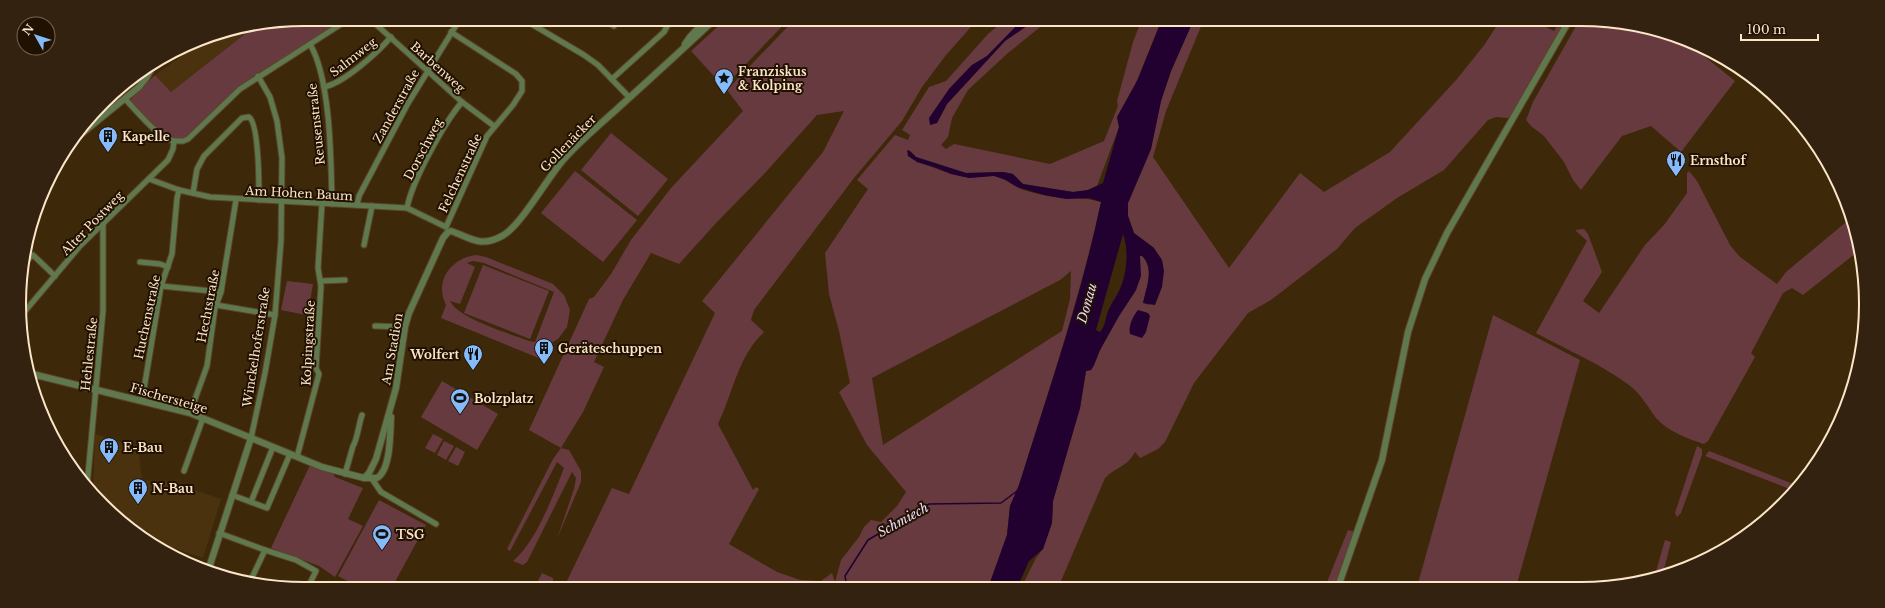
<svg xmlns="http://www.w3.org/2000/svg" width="1885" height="608" viewBox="0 0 1885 608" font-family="'Libre Baskerville',serif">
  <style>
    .built { fill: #4a320f }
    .green { fill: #673a3f; fill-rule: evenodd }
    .water { fill: #220131; fill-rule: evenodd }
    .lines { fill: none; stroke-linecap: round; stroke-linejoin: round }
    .stream { stroke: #220131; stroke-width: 1.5 }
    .minor-casing { stroke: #5c4629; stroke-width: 7 }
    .tertiary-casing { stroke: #5c4629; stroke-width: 8 }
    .primary-casing { stroke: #5c4629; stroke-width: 10 }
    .minor { stroke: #60784e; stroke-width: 5 }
    .tertiary { stroke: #60784e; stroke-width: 6 }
    .primary { stroke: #90c369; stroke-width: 8 }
    .labels { text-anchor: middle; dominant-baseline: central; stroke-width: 4; stroke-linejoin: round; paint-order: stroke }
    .street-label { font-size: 12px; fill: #fce5c9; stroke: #211100 }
    .poi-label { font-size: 12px; font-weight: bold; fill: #fce5c9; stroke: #211100; text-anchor: start }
    .water-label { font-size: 13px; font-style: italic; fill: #ecd7f8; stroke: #211100 }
    .rim { fill: none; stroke: #fce5c9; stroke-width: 2 }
  </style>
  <rect width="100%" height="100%" fill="#3d280a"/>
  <!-- built -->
  <g class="built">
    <path d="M259,23L171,92L155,75L210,36L249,24Z"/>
    <path d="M95,434L138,447L142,480L172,482L221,499L203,558L160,543L158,548L146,541L93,492Z"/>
  </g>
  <!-- green -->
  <g class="green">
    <path d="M304,19H349L258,76L183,141L165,138L128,102L155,75L171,92L259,23Z"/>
    <path d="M726,19H789L724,87L691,51Z"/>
    <path d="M795,19H860L864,23L868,19H978L946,55L922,87L902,121L854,178L754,310L751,320L764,332C738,356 733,393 718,424L753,490L756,487L759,489L729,544L777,572L800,580L821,581L832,573L835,582L841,560L859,537L864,527L871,520L881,522L897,506L906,492L867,445L839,392L850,383L839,331L829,294L825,253L868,189L857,180L895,135L908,140L910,135L902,130L929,87L946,81L988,34L1006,19H1023L987,56L972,65L949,89L937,123L947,104L1005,41L1037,19H1050L1008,53L968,90L952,118L948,137L941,145L946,149L954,144L1050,164L1104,141L1118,106L1117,101L1133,42L1142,19H1162L1133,90L1117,117L1119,127L1097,186L1088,190L1073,192L1023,184L1013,174L1003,172L966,173L916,157L910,151L917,162C934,167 950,175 967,177C976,179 986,175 995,176C1004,178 1009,183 1017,187C1024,191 1035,193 1043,195C1062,200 1082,196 1101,202C1080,298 1048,392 1019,485L1010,506L1007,535L988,588L563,589L612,488L629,494L715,313L702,301L823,152L844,111L817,115L765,173L717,222L679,264L651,253L623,300L594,362L604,367L583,412L561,448L569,450L581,471V482L557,539L574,489L576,478L572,472L527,562L523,565L513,561C536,542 553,496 564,468L557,462L510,551L507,549L553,459L561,448L529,430L589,299L594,297L611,274L631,240L671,188L743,111L727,90ZM1071,271L1070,299L1062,331L883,445L872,378L1060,280Z"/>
    <path d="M1194,19H1204L1166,111L1153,157L1229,268L1300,173L1324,192L1390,152L1457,79L1485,44L1501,19H1548L1544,26L1554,31L1561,19H1566L1511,115L1508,118L1496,117L1488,120L1444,170L1397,198L1355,228L1337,249L1271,300L1248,313L1194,383L1165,442L1158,449L1140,458L1135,452C1126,468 1117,466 1105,478L1058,588H1021L1036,558L1043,549L1052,523L1053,501L1080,408L1086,371L1091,370L1094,365L1100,350L1119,316L1136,290L1139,256H1142C1155,268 1146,288 1143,303L1150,305L1154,248L1134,233L1128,216V203L1151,149L1161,101L1171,71Z"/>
    <path d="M1580,19L1637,25L1683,39L1735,81L1681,152L1651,126L1622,136L1581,190L1573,180L1564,162L1544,136L1531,126L1526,120L1533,102Z"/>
    <path d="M611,133L668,179L638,216L581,170Z"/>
    <path d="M575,171L637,220L603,262L541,213Z"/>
    <path d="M1689,171L1697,181L1730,245L1740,257L1777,284L1786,272L1851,218L1861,249L1803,295L1792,288L1783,293L1751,353L1755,357L1708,441L1704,444C1686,438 1669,432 1656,418C1648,407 1640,393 1629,385C1601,364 1567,350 1536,333L1587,241L1575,230L1584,229L1588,234L1602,272L1583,301L1599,313L1645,245L1664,225L1687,193V173Z"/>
    <path d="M476,255L486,257L553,284L564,295L570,310L567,327L558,339L546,346L541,359L441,318L446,305C434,281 451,258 476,255ZM473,261L484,263L554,292L535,342L529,341C509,333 459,319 450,301L460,304L475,267L467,263Z"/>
    <path d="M483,265L549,291L530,339L464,313Z"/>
    <path d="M287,281L313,284L310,301L316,305V317L281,310Z"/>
    <path d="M1493,315L1580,360L1516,587H1417Z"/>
    <path d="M442,381L498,414L477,450L421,417Z"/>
    <path d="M433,434L443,439L435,453L425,448Z"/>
    <path d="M444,441L454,446L446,460L437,455Z"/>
    <path d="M1697,446L1702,449V455L1681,513L1677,517L1675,513Z"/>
    <path d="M456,447L465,452L458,466L448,461Z"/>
    <path d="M1709,451L1796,485L1792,490L1705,456Z"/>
    <path d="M311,463L331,470L335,477L363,488L348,519L363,526L335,577L319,566L271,548Z"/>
    <path d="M379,500L426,525L391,589H362L338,576Z"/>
    <path d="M1348,530L1355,532L1335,587H1325Z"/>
    <path d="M1665,540L1671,542L1663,573L1655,575Z"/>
    <path d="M542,573L553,578L554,589H534Z"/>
  </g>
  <!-- water -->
  <g class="water">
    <path d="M1023,19H1037L1005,41L947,104L937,123L930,125L929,118L949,89L972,65L987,56Z"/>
    <path d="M1162,19H1194L1171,71L1161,101L1151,149L1128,203V216L1134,233L1154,248L1162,260L1164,271L1162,287L1155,305L1143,303C1146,288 1155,268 1142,256H1140L1141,276L1136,290L1119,316L1100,350L1094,365L1091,370L1086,371L1080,408L1053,501L1052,523L1043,549L1029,561L1017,588H988L1007,535L1010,506L1019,485C1048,392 1081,299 1101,202L1089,198L1066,199L1044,195L1017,187L1006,180L994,176L969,178L951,174L934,167L917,162L908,156L907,150L910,151L916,157L966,173L1003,172L1013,174L1023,184L1073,192L1088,190L1103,183L1119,127L1117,117L1138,79ZM1123,234C1129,250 1127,273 1120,289C1117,296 1112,302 1109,309C1105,317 1106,326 1100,332L1096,330Z"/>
    <path d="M1138,310L1148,313L1150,316L1146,332L1142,338L1130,334C1128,326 1133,316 1138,310Z"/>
  </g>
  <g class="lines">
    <!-- stream -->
    <path class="stream" d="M847,588L845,576L868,540L929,504L1001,503L1017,491"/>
    <!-- minor casing -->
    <g class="minor-casing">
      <g id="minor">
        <path d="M370,19L462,102L494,126"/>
        <path d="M523,19L584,55L598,65L629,97"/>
        <path d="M603,19L614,26L619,19"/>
        <path d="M535,26L540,19"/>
        <path d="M310,44C331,80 331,162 332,204"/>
        <path d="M612,79L664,32L671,19"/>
        <path d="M324,87C344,83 377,53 391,37"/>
        <path d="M125,99C137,111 158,138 174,141"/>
        <path d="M149,179L179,190L210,197L407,208L446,227"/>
        <path d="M193,193L197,169L204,156L242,118L249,117C259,124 259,186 259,200"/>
        <path d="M357,205L359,196L407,105L460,19"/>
        <path d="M407,208C412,181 444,123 462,102"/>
        <path d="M446,227L487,136L513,105L522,91V81L516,74L451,32"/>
        <path d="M364,245L372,206"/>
        <path d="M140,262L160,264L168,267"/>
        <path d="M22,264L33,255L55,276"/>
        <path d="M321,281L345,280"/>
        <path d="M161,286L221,292"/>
        <path d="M216,305L275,315"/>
        <path d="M20,317L80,246L168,160L173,149L174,141H183L188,139L240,89L349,19"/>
        <path d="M375,326L405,327"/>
        <path d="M142,401L161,286L172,254L177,198L179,190"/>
        <path d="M190,413L207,366L215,308L221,292L236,200"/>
        <path d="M251,438L265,373L275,315L281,241L282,158L277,121L270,97L258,76"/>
        <path d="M297,457L319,374L316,368L321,286L318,268L322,203"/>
        <path d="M184,471L203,418"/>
        <path d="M345,474L353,446C357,441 359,423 362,415"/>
        <path d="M372,479L381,492L436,524"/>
        <path d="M87,486L103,311V223"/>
        <path d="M232,495L267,508L290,454"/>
        <path d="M251,502L273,447"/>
        <path d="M219,533L265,550L249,584"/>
        <path d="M265,550L296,560L316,571L307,589"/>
      </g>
    </g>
    <!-- tertiary casing -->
    <g class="tertiary-casing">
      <g id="tertiary">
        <path d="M685,44C691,34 700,26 710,21"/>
        <path d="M69,144L139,87L147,77L152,67"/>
        <path d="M28,373L190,413L322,467L364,478H377C391,470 390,433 391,417"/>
        <path d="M364,478L369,473L376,459L396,388L405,327L409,313L443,238L448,232L451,231C471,238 480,248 502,236C521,226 547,178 564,159C580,141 599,125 617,109C650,79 683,49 715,19"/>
        <path d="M208,571L251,438"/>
        <path d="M1338,587L1382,460L1408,332L1425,279L1447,233L1570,19"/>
      </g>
    </g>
    <!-- primary casing -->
    <g class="primary-casing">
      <path id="primary" d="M186,46L201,39"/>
    </g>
    <!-- minor -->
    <use href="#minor" class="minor"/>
    <!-- tertiary -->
    <use href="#tertiary" class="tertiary"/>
    <!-- primary -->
    <use href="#primary" class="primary"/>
  </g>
  <!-- icons -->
  <defs>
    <g id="sight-pin" transform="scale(1)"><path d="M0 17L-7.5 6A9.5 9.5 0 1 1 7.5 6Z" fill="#85bbfb" stroke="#211100"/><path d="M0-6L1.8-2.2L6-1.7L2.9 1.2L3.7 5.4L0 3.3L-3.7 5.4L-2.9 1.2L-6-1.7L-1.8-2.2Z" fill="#111"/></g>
    <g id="building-pin" transform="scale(1)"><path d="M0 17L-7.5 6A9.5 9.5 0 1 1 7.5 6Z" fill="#85bbfb" stroke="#211100"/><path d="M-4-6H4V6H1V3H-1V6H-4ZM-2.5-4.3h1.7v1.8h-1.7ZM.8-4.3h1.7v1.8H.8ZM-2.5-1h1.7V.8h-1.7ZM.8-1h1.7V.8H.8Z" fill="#111"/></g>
    <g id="restaurant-pin" transform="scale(1)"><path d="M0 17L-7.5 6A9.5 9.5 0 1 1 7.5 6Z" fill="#85bbfb" stroke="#211100"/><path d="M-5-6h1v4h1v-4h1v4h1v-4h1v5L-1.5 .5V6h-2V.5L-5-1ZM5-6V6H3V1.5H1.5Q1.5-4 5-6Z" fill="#111"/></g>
    <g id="stadium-pin" transform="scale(1)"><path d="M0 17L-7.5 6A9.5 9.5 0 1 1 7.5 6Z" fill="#85bbfb" stroke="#211100"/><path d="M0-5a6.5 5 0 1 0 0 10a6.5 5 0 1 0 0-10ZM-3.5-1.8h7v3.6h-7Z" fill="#111"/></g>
  </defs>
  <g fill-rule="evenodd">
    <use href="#sight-pin" x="724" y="78"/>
    <use href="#building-pin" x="108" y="136"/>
    <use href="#restaurant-pin" x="1676" y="160"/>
    <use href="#building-pin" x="544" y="348"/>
    <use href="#restaurant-pin" x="473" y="354"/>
    <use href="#stadium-pin" x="460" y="398"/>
    <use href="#building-pin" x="109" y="447"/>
    <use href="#building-pin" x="138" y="488"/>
    <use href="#stadium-pin" x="382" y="534"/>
  </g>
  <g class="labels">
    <!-- street labels -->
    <g class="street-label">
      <text transform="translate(353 57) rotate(-38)">Salmweg</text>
      <text transform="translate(438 67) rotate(42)">Barbenweg</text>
      <text transform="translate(396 106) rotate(-61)">Zanderstraße</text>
      <text transform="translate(316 124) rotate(-96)">Reusenstraße</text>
      <text transform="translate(568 143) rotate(-46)">Gollenäcker</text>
      <text transform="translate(423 149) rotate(-62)">Dorschweg</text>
      <text transform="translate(460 173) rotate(-65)">Felchenstraße</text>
      <text transform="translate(299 193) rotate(3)">Am Hohen Baum</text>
      <text transform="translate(92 223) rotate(-46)">Alter Postweg</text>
      <text transform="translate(208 306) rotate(-79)">Hechtstraße</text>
      <text transform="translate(147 317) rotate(-78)">Huchenstraße</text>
      <text transform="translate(308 343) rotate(-87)">Kolpingstraße</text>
      <text transform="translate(256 347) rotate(-81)">Winckelhoferstraße</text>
      <text transform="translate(392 349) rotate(-80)">Am Stadion</text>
      <text transform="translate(89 354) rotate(-84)">Hehlestraße</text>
      <text transform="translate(169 398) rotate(16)">Fischersteige</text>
    </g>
    <!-- poi labels -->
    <g class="poi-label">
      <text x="738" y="71">Franziskus<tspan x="738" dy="14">&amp; Kolping</tspan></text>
      <text x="122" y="136">Kapelle</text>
      <text x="1690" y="160">Ernsthof</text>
      <text x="558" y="348">Geräteschuppen</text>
      <text x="459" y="354" text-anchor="end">Wolfert</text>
      <text x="474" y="398">Bolzplatz</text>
      <text x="123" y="447">E-Bau</text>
      <text x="152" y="488">N-Bau</text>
      <text x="396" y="534">TSG</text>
    </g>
    <!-- water labels -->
    <g class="water-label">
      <text transform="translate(1087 303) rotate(-74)">Donau</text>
      <text transform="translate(903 520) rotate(-29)">Schmiech</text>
    </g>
  </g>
  <!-- crop -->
  <path d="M0 0H1885V608H0ZM304 26H1581A278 278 0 0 1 1859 304V304A278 278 0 0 1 1581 582H304A278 278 0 0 1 26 304V304A278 278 0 0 1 304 26Z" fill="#332210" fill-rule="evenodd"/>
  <path class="rim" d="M304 26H1581A278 278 0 0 1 1859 304V304A278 278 0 0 1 1581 582H304A278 278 0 0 1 26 304V304A278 278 0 0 1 304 26Z"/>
  <!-- north arrow -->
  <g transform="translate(36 36) rotate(309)"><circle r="19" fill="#211100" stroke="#796650"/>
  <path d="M0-3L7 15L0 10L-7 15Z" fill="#85bbfb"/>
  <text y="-6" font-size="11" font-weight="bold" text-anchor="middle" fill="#fce5c9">N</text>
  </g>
  <!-- scale -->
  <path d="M1741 34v6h77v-6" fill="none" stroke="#fce5c9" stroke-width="2"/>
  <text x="1747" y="34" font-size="12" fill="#fce5c9" stroke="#211100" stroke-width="3" paint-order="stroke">100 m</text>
</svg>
